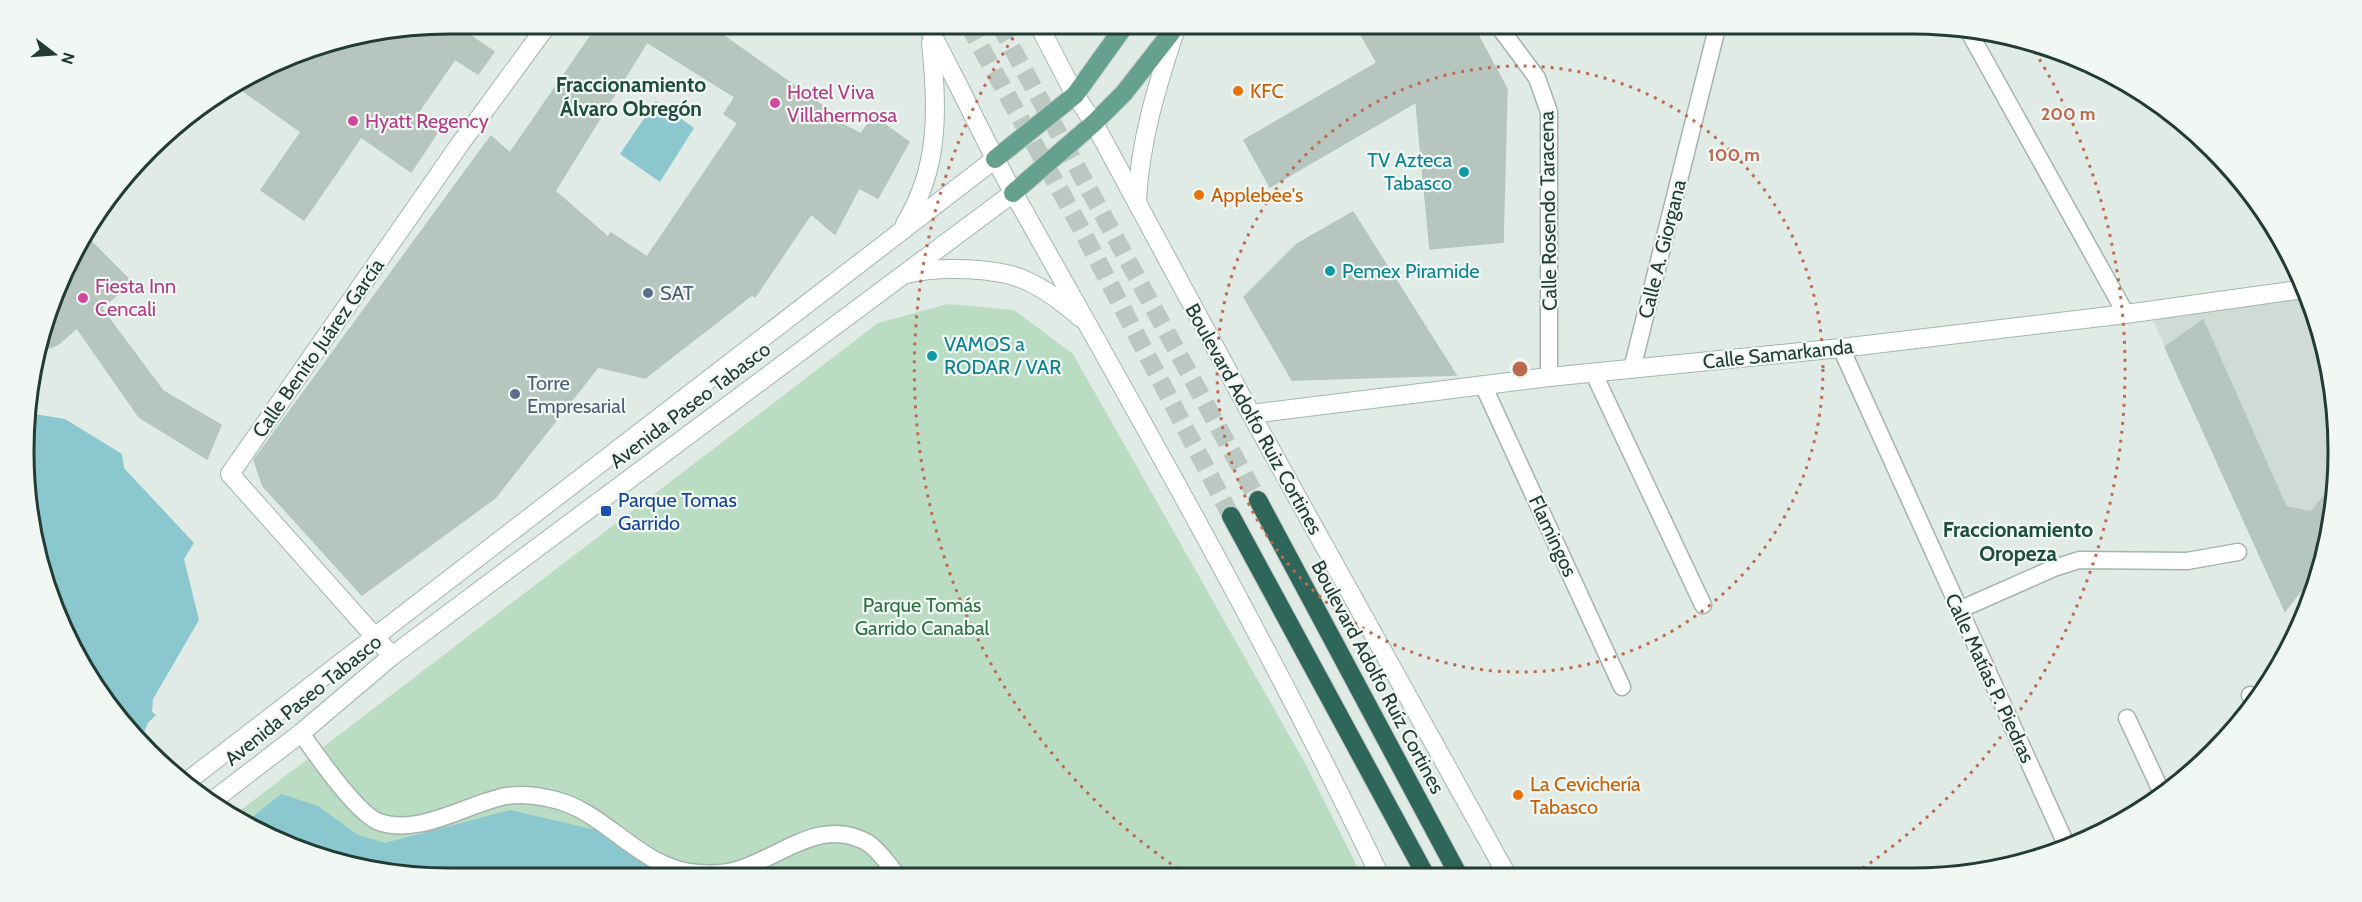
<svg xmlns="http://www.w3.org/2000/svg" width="2362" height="902" viewBox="0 0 2362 902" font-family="Cabin,sans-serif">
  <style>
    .built { fill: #cfdbd5 }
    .green { fill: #badcc2 }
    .water { fill: #8ac7cf }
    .building { fill: #b6c6bf; stroke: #b3c5bd; stroke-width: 1.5; fill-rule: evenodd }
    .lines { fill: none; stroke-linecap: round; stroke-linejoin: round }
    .highway-tunnel { stroke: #bbc8c2; stroke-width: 18; stroke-dasharray: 18 9; stroke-linecap: butt }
    .street-casing { stroke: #a4b3ad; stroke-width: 19 }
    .secondary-casing { stroke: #a0b7ae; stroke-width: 20 }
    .primary-casing { stroke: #c1c8c6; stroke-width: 20 }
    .highway-casing { stroke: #c1c8c6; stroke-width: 20 }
    .street { stroke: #fff; stroke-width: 16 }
    .secondary { stroke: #fff; stroke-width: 18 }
    .primary { stroke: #66a08f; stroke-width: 18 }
    .highway { stroke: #2e6759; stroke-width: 18 }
    .ring { fill: none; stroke: #bc6b51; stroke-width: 3; stroke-dasharray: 3 6 }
    .food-dot { fill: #e8710a; stroke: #f1f8f4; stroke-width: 2 }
    .hotel-dot { fill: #d1479c; stroke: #f1f8f4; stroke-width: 2 }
    .culture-dot { fill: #0f9aa8; stroke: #f1f8f4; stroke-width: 2 }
    .service-dot { fill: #5c6f8a; stroke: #f1f8f4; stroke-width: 2 }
    .transit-dot { fill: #1a4fb4; stroke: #f1f8f4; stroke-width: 2 }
    .labels { text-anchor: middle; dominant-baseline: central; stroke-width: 4.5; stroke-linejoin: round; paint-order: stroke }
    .food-label { font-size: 20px; fill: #c56008; stroke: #f1f8f4; text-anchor: start }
    .hotel-label { font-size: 20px; fill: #b23c85; stroke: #f1f8f4; text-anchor: start }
    .culture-label { font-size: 20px; fill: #0d838f; stroke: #f1f8f4; text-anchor: start }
    .street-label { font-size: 20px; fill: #223b34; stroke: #f1f8f4 }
    .service-label { font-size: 20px; fill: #4e5e75; stroke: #f1f8f4; text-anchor: start }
    .transit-label { font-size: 20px; fill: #164399; stroke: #f1f8f4; text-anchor: start }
    .park-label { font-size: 20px; fill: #2d7145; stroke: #f1f8f4 }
    .neighbourhood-label { font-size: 21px; font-weight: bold; fill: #1e4d40; stroke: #f1f8f4 }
    .rim { fill: none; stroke: #223b34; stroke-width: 3 }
    .centre { fill: #bc6b51; stroke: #f1f8f4; stroke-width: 3 }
    .ring-label { font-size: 18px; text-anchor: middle; font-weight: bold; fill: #bc6b51; stroke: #f1f8f4; stroke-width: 4.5; stroke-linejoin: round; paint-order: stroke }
  </style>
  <rect width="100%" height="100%" fill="#e1ebe6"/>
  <!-- built -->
  <path class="built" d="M2307,295L2315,314L2334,396L2337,479L2323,562L2285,611L2153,320Z"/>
  <!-- green -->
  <path class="green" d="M948,304L1014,310L1073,354L1306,765L1362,876L599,878L567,852L451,878L340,863L262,834L233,816L878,323Z"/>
  <!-- water -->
  <g class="water">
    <path d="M656,101L694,128L660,182L620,154Z"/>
    <path d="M28,413L65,419L122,454L124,468L194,543L184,559L199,620L153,699L152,712L156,715L148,723L142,737L96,688L57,615L32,535Z"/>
    <path d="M281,794L318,806L358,835L385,843L510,810L609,833L663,877C532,878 360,895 245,823Z"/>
  </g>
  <!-- building -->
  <g class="building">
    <path d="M454,24L494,52L478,74L455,59L415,117L437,133L411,172L361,137L304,220L261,190L301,132L242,90L253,74L313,47Z"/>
    <path d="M599,24H707L827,109L824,115L861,134L873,116L909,142L878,198L859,188L835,234L811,214L755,297L752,295L645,378L598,367L495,498L362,595L263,486L254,460L491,136L510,153ZM647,42L735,97L724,114L738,123L647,257L611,233L608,237L555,191Z"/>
    <path d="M1355,24H1472L1507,89L1503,242L1430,249L1416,102L1270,187L1244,140L1377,63Z"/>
    <path d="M1353,212L1456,375L1292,380L1244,297L1297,244Z"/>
    <path d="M84,234L132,283L101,308L163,391L221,425L207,459L139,417L77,328L57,345L38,352L47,313Z"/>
    <path d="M2203,320L2286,507L2311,512L2337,480L2323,562L2285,611L2165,347Z"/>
  </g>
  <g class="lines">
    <!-- highway-tunnel -->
    <g class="highway-tunnel">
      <path d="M968,24L1078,223L1231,516"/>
      <path d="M999,24L1258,500"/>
    </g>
    <!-- street casing -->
    <g class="street-casing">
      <g id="street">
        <path d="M1497,24L1537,78L1549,112V377"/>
        <path d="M1969,32L2126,314"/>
        <path d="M1841,348L2066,844"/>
        <path d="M1632,369L1718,24"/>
        <path d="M1594,374L1703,605"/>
        <path d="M1483,385L1622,687"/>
        <path d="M1959,610L2054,568L2079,560L2187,561L2238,552"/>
        <path d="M2250,695L2253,703"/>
        <path d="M2127,718L2162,793"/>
        <path d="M301,733C315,753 357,814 379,822C420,836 466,804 506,796C519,794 534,795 547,798C606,808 638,870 699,873C712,874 728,873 740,869C782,856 822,816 868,843C880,851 889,866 899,877"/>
      </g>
    </g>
    <!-- secondary casing -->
    <g class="secondary-casing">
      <g id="secondary">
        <path d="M926,24C957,79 982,137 1013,192C1140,417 1268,643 1380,876"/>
        <path d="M1038,24L1075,95L1094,123L1251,414L1507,875"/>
        <path d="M1137,201C1140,140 1157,86 1176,28"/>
        <path d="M905,224C941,165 937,107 931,42"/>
        <path d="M906,274C937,266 998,267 1027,281C1047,290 1064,304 1081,318"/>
        <path d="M1251,414L1549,377L1841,348L2126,314L2304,289"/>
        <path d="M392,656L230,474L460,144L548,24"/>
        <path d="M185,783L995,159"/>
        <path d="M211,802L301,733L392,656L1013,193"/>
      </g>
    </g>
    <!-- primary casing -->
    <g class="primary-casing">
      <g id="primary">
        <path d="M995,159L1075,95L1126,24"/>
        <path d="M1013,193L1094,123L1124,93L1178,24"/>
      </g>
    </g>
    <!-- highway casing -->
    <g class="highway-casing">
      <g id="highway">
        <path d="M1258,500L1459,876"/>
        <path d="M1231,516L1426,876"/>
      </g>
    </g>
    <!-- street -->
    <use href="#street" class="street"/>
    <!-- secondary -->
    <use href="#secondary" class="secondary"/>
    <!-- primary -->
    <use href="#primary" class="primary"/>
    <!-- highway -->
    <use href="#highway" class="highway"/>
  </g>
  <!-- distance rings -->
  <g class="ring">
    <circle cx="1520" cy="369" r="303"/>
    <path d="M1186 874A605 605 0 0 1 1021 26M2030 44A605 605 0 0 1 1854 874"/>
  </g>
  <!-- markers -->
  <g class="food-dot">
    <circle cx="1238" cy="91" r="6"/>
    <circle cx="1199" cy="195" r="6"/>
    <circle cx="1518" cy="795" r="6"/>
  </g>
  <g class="hotel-dot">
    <circle cx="775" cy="103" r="6"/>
    <circle cx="353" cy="121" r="6"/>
    <circle cx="83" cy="298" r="6"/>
  </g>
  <g class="culture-dot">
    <circle cx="1464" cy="172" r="6"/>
    <circle cx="1330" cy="271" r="6"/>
    <circle cx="932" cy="356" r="6"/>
  </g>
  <g class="service-dot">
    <circle cx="648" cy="293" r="6"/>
    <circle cx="515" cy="394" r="6"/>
  </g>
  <rect class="transit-dot" x="600" y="505" width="12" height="12" rx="3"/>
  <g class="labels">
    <!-- food labels -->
    <g class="food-label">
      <text x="1250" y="91">KFC</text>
      <text x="1211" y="195">Applebee's</text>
      <text x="1530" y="784">La Cevichería<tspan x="1530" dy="23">Tabasco</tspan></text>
    </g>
    <!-- hotel labels -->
    <g class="hotel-label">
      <text x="787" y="92">Hotel Viva<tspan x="787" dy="23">Villahermosa</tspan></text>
      <text x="365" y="121">Hyatt Regency</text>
      <text x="95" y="286">Fiesta Inn<tspan x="95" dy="23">Cencali</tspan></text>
    </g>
    <!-- culture labels -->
    <g class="culture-label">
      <text x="1452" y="160" text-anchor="end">TV Azteca<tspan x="1452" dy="23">Tabasco</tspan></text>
      <text x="1342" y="271">Pemex Piramide</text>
      <text x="944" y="344">VAMOS a<tspan x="944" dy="23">RODAR / VAR</tspan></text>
    </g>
    <!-- street labels -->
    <g class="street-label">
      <text transform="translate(1548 211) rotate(-91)">Calle Rosendo Taracena</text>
      <text transform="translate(1662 249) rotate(-76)">Calle A. Giorgana</text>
      <text transform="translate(318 348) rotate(-55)">Calle Benito Juárez García</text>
      <text transform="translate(1778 354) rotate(-6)">Calle Samarkanda</text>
      <text transform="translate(690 405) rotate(-37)">Avenida Paseo Tabasco</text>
      <text transform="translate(1254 419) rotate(61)">Boulevard Adolfo Ruiz Cortines</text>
      <text transform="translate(1553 536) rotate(65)">Flamingos</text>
      <text transform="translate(1378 677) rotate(62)">Boulevard Adolfo Ruíz Cortines</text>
      <text transform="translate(1990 678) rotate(65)">Calle Matías P. Piedras</text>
      <text transform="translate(303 700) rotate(-39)">Avenida Paseo Tabasco</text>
    </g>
    <!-- service labels -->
    <g class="service-label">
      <text x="660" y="293">SAT</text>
      <text x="527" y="383">Torre<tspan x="527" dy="23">Empresarial</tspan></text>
    </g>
    <!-- transit labels -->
    <g class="transit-label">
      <text x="618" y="500">Parque Tomas<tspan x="618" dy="23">Garrido</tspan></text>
    </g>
    <!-- park labels -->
    <g class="park-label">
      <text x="922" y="605">Parque Tomás<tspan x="922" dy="23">Garrido Canabal</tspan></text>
    </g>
    <!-- neighbourhood labels -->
    <g class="neighbourhood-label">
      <text x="631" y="84">Fraccionamiento<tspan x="631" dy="24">Álvaro Obregón</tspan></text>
      <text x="2018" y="529">Fraccionamiento<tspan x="2018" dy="24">Oropeza</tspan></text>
    </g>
  </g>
  <!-- crop -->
  <path d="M0 0H2362V902H0ZM450 34H1912A416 416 0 0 1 2328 450V452A416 416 0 0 1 1912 868H450A416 416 0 0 1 34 452V450A416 416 0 0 1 450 34Z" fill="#f1f8f4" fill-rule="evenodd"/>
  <path class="rim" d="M450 34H1912A416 416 0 0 1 2328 450V452A416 416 0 0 1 1912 868H450A416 416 0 0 1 34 452V450A416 416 0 0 1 450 34Z"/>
  <circle cx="1520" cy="369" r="9" class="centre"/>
  <g class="ring-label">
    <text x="2068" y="120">200 m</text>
    <text x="1734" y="161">100 m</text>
  </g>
  <!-- north arrow -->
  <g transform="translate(54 54) rotate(107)" stroke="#f1f8f4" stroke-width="4.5" paint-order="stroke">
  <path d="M0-4.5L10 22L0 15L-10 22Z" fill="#223b34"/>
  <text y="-9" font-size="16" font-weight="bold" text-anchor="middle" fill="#223b34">N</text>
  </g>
</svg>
